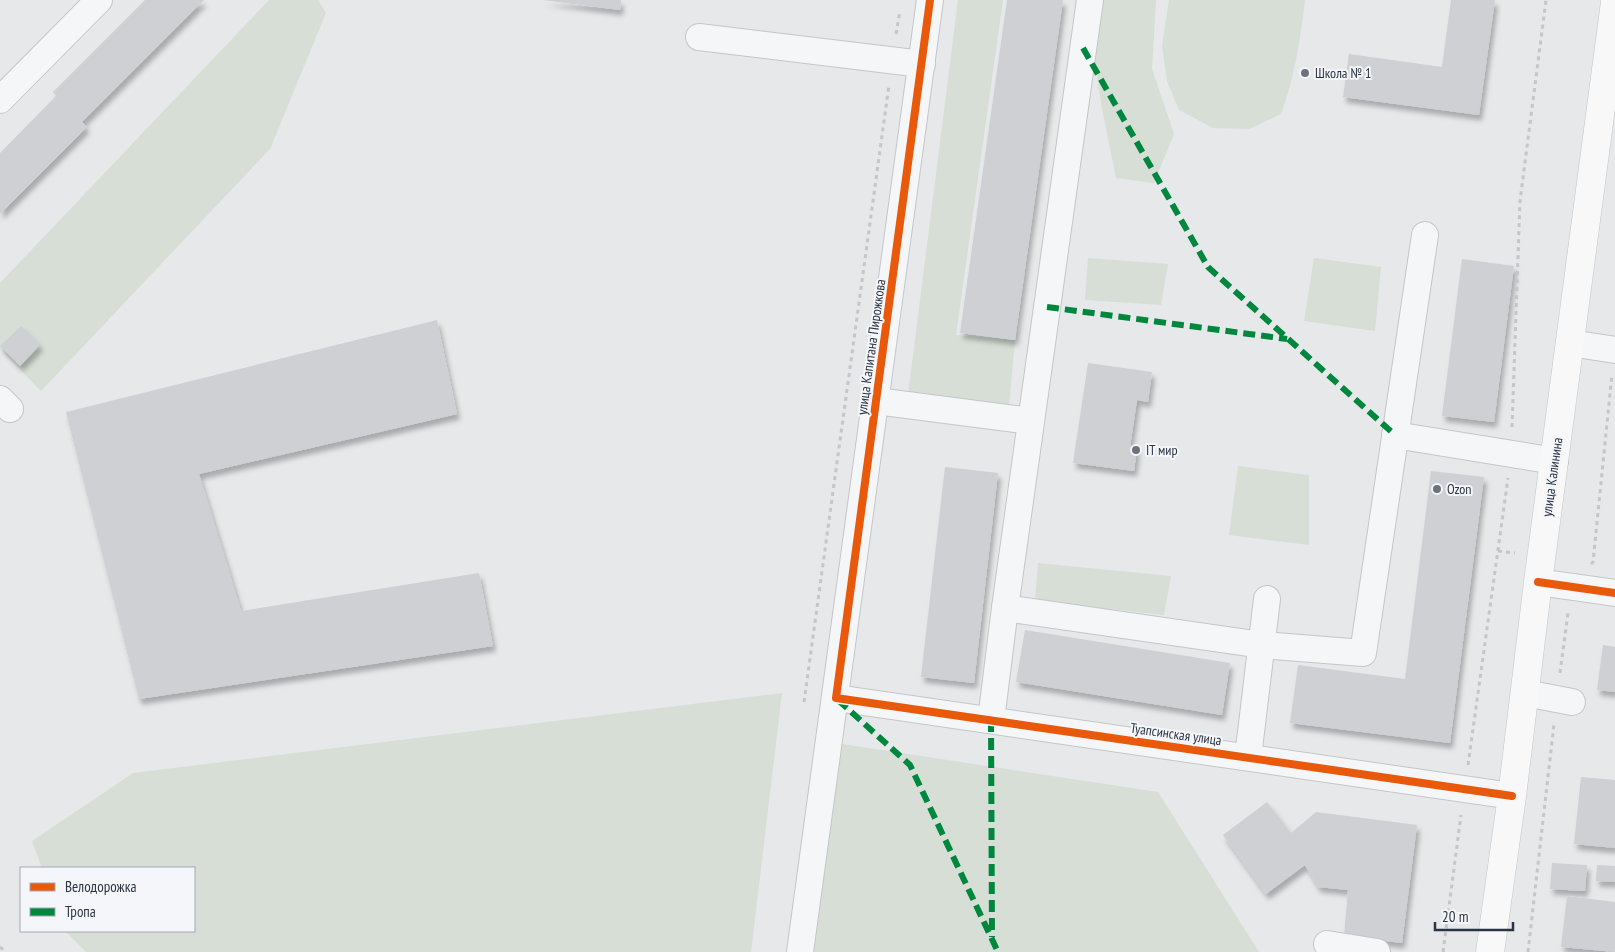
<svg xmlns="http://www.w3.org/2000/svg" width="1615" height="952" viewBox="0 0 1615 952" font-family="'PT Sans Narrow',sans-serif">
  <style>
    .green { fill: #d6ded6 }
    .building { fill: #ced0d3; filter: url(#shadow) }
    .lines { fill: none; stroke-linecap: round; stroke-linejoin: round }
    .minor-casing { stroke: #c4c6c8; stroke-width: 28 }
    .major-casing { stroke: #c2c5c8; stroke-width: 29 }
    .path { stroke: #c5c6ca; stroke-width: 3; stroke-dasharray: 4 4; stroke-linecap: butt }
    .minor { stroke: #f5f6f7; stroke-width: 26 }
    .major { stroke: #f8f8f8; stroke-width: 28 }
    .quiet { stroke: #00873e; stroke-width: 6; stroke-dasharray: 12 6; stroke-linecap: butt }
    .cycleway-casing { stroke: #f4f6f9; stroke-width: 11 }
    .cycleway { stroke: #e8590c; stroke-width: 8 }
    .poi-dot { fill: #6c737f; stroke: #f4f6f9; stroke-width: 2 }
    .labels { text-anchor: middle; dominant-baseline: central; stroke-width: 4; stroke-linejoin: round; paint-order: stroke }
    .poi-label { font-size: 14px; fill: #2b3445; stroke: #f4f6f9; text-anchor: start }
    .street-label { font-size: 14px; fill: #2b3445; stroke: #f4f6f9 }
  </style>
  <defs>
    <filter id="shadow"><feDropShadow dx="3" dy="5.5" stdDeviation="2.5" flood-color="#0004"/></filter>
  </defs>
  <rect width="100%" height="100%" fill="#e6e8ea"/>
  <!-- green -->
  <g class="green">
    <path d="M269,0H318L326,13L270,149L41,391L0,349V283Z"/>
    <path d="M958,0H1003L956,335L1015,340L1009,406L908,395Z"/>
    <path d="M1093,0H1156L1152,69L1174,134L1154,183L1116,178L1101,104L1090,21Z"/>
    <path d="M1169,0H1305C1300,40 1295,76 1281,114L1249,129L1213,128L1179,110L1167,81L1162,46Z"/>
    <path d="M1088,258L1168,264L1161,305L1085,300Z"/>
    <path d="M1314,258L1381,267L1375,331L1304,321Z"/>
    <path d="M1238,466L1309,475V545L1229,535Z"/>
    <path d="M1038,563L1171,576L1164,615L1035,601Z"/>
    <path d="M782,693L751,952H86L65,931H194V868H42L32,841L133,773Z"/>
    <path d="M842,744L1158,792L1259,952H812Z"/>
  </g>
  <!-- building -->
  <g class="building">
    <path d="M145,0H204L82,122L87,127L0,214V153L56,96L53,92Z"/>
    <path d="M543,0H621L620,10Z"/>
    <path d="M1007,0H1063L1015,340L960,333Z"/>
    <path d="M1451,0H1495L1479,115L1343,97L1349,54L1442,67Z"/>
    <path d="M1462,259L1514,266L1494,422L1442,416Z"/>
    <path d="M437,320L457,414L199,474L241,611L479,573L493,646L139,699L66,412Z"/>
    <path d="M21,326L40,345L20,366L0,346Z"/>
    <path d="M1088,363L1152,372L1148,402L1137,400L1130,447L1137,448L1134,471L1073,463Z"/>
    <path d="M945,467L998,473L974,683L921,677Z"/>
    <path d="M1431,471L1484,477L1450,743L1290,723L1298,665L1405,679Z"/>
    <path d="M1025,630L1230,663L1222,715L1016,682Z"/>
    <path d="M1603,645L1615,647V692L1597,690Z"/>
    <path d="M1581,777L1615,780V848L1574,844Z"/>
    <path d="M1267,802L1291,833L1316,812L1417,825L1402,943L1344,936L1348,890L1318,887L1305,865L1266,894L1223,835Z"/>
    <path d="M1552,863L1587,865L1585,891L1550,889Z"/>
    <path d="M1597,865L1615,866V882L1596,881Z"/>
    <path d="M1567,896L1615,902V952L1561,947Z"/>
  </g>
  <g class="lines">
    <!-- minor casing -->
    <g class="minor-casing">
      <g id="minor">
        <path d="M1090,0L1005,608L1262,645L1363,653L1425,235"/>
        <path d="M699,37L922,64"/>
        <path d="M0,100L99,0"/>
        <path d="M1570,343L1615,350"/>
        <path d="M0,399L10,409"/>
        <path d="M876,401L1031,421"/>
        <path d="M1395,435L1555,461"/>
        <path d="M1538,582L1615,593"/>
        <path d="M1525,693L1572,702"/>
        <path d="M836,698L1512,796"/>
        <path d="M991,720L1005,608"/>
        <path d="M1248,757L1267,599"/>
        <path d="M1327,944L1377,952"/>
        <path d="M800,952L930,0"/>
      </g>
    </g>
    <!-- major casing -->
    <g class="major-casing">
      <path id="major" d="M1490,952L1512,796L1538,582L1615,2"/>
    </g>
    <!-- path -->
    <g class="path">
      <path d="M896,34L900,11"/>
      <path d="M1512,427L1520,201L1546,0"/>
      <path d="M1498,551L1515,553"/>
      <path d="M1591,564L1593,562L1612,374"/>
      <path d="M1560,673L1568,613"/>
      <path d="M804,702L889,85"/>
      <path d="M1468,765L1508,478"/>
      <path d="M0,947L6,952"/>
      <path d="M1443,952L1461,815"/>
      <path d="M1528,952L1554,724"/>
    </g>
    <!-- minor -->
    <use href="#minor" class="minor"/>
    <!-- major -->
    <use href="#major" class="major"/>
    <!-- quiet -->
    <g class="quiet">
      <path d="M1083,48L1208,267L1395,435"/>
      <path d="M1047,307L1287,339"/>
      <path d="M838,700L910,765L998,952"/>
      <path d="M991,720L992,937"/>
    </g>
    <!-- cycleway casing -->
    <g class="cycleway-casing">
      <g id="cycleway">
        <path d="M930,0L836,698L1512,796"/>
        <path d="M1538,582L1615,593"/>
      </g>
    </g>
    <!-- cycleway -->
    <use href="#cycleway" class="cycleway"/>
  </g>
  <!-- markers -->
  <g class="poi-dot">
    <circle cx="1305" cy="73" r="5"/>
    <circle cx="1136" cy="450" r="5"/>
    <circle cx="1437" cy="489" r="5"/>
  </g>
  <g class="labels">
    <!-- poi labels -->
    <g class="poi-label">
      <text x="1315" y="73">Школа № 1</text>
      <text x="1146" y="450">IT мир</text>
      <text x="1447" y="489">Ozon</text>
    </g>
    <!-- street labels -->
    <g class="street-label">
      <text transform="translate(871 347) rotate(-82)">улица Капитана Пирожкова</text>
      <text transform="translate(1552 477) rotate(-82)">улица Калинина</text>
      <text transform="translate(1176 734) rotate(8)">Туапсинская улица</text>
    </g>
  </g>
  <!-- legend -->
  <rect x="20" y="867" width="175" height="65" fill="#f4f6f9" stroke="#a4a8b1"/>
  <rect x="30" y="883" width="25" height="8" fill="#e8590c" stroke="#a4a8b1"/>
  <text x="65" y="892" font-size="15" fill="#2b3445">Велодорожка</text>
  <rect x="30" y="908" width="25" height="8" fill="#00873e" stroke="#a4a8b1"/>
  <text x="65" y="917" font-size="15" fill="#2b3445">Тропа</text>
  <!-- scale -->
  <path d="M1435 922v8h78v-8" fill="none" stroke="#2b3445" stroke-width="2.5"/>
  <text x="1442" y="922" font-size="15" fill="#2b3445" stroke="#f4f6f9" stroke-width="4" paint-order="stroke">20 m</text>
</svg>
